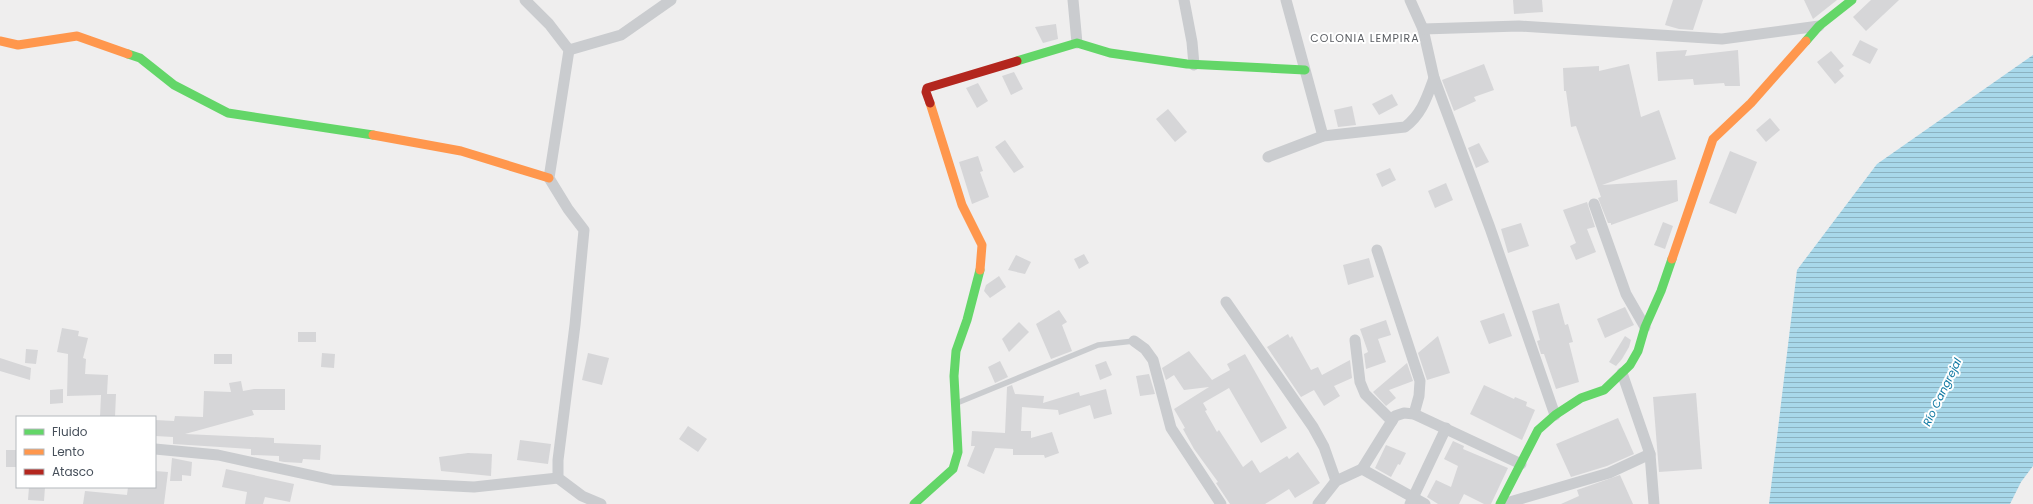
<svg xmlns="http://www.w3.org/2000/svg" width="2033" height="504" viewBox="0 0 2033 504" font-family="Poppins,sans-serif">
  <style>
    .water { fill: url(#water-rules) }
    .building { fill: #d6d6d8 }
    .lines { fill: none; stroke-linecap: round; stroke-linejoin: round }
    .lane { stroke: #cacccf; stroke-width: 5.5 }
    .street { stroke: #cacccf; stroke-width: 11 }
    .fast { stroke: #63d668; stroke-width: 9 }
    .slow { stroke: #ff974d; stroke-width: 9 }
    .jam { stroke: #b3261e; stroke-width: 9 }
    .labels { text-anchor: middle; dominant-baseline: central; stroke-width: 4; stroke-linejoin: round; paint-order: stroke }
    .neighbourhood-label { font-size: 11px; letter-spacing: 1px; fill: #5a5d62; stroke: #fff }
    .water-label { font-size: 11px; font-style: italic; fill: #1079a3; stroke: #fff }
  </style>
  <defs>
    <pattern id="water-rules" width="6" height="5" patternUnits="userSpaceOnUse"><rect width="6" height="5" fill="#a8d8ea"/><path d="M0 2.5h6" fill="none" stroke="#8bb2c1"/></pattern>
  </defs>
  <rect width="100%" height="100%" fill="#efeeee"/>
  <!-- water -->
  <path class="water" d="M2033,55V466L2021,482L2010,504H1769L1797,270L1877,164Z"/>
  <!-- building -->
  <g class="building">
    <path d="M1513,0H1542L1543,12L1514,14Z"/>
    <path d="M1673,0H1703L1693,30L1679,29L1665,25Z"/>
    <path d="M1804,0H1837L1813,19Z"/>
    <path d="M1871,0H1899L1866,31L1853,17Z"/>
    <path d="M1056,24L1058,39L1043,43L1035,27Z"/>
    <path d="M1860,40L1878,49L1870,64L1852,55Z"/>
    <path d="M1687,50L1685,56L1738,50L1740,86H1725L1724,83L1694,85L1693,79L1658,81L1656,52Z"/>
    <path d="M1831,51L1844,66L1839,70L1844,76L1835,84L1817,62Z"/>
    <path d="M1484,64L1494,90L1474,97L1476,101L1454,111L1442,80Z"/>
    <path d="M1629,64L1641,117L1659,110L1676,159L1602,185L1677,180L1678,201L1611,225V223H1608L1598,198L1601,197L1576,126L1571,127L1566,91H1564L1563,68L1599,66V71Z"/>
    <path d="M1014,72L1023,89L1011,95L1002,76Z"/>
    <path d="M978,83L988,101L977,108L966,88Z"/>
    <path d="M1392,94L1398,105L1379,115L1372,104Z"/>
    <path d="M1352,106L1356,125L1338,127L1334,110Z"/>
    <path d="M1168,109L1187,132L1175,142L1156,119Z"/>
    <path d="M1770,118L1780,130L1766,142L1756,130Z"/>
    <path d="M1005,140L1024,167L1014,173L995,147Z"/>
    <path d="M1479,143L1489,162L1476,168L1468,148Z"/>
    <path d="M1730,151L1757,162L1736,214L1709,203Z"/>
    <path d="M978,156L983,171L980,172L989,197L972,204L959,162Z"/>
    <path d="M1390,168L1396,180L1382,187L1376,174Z"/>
    <path d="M1446,183L1453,200L1435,208L1428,191Z"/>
    <path d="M1587,202L1595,227L1587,229L1596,252L1576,260L1570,246L1576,243L1563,210Z"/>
    <path d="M1663,222L1673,226L1665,249L1654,245Z"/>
    <path d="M1521,223L1529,246L1508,253L1501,229Z"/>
    <path d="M1084,254L1089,263L1079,269L1074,259Z"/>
    <path d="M1016,255L1031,262L1025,274L1008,270Z"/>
    <path d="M1369,258L1374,277L1348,285L1343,265Z"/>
    <path d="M999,276L1006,287L990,298L984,291L986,285Z"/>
    <path d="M1559,303L1565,325L1568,324L1573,342L1569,343L1579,382L1556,389L1544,354H1541L1537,341L1540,340L1532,311Z"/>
    <path d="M1625,307L1634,325L1605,338L1597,319Z"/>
    <path d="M1059,310L1067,322L1062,325L1072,351L1051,359L1036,324Z"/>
    <path d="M1504,313L1512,336L1489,344L1480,321Z"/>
    <path d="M1386,320L1391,335L1378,339L1386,362L1366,369L1364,354L1368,352L1360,329Z"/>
    <path d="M1019,322L1029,332L1009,352L1002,339Z"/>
    <path d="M62,328L79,331L78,336L88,338L83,358L86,359L85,374L108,375L107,394H116L115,417H100L101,395L67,396L68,354L57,352Z"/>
    <rect x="298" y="332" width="18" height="10"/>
    <path d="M1288,334L1290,338L1292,336L1311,370L1318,367L1322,375L1350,360L1352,378L1334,386L1340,396L1324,406L1314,390L1301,397L1267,347Z"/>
    <path d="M1438,336L1450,373L1427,380L1418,353Z"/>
    <path d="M1625,336L1631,340L1629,347L1622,359L1616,366L1609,362Z"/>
    <path d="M26,349L38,350L36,364L25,363Z"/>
    <path d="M1189,351L1212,380L1230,370L1227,364L1245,354L1287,428L1261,443L1229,388L1203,403L1207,410L1205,411L1217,432L1219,430L1243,467L1252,460L1260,473L1287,456L1289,459L1298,452L1320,483L1295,498L1289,489L1265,504H1230L1216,483L1218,482L1194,449L1183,429L1185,428L1174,409L1209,387L1184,390L1174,375L1166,380L1162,368Z"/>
    <path d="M322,353L335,354L334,368L321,367Z"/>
    <path d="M588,353L609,358L602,385L582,380Z"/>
    <rect x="214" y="354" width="18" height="10"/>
    <path d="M0,358L31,368L30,380L0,371Z"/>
    <path d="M1000,361L1008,377L995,383L988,367Z"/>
    <path d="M1106,361L1112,375L1100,380L1095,365Z"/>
    <path d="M1407,363L1413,381L1389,390L1396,398L1386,406L1373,392Z"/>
    <path d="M1149,374L1155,394L1140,396L1136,376Z"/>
    <path d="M241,381L243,391L254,389H285V410H252L254,415L185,434L274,438V443L321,445L320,460L303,459L302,463L284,462L279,461V456L251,455V449L173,444V437L155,436V420L174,421L175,416L203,417L204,391L231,392L229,383Z"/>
    <path d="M1012,385L1015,394L1044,396L1043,403L1079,392L1080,396L1106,389L1112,414L1094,419L1090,405L1059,415L1058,410L1022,407L1021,431H1031V438L1052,432L1059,453L1045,458L1044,455H1013V449L995,448L984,474L967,466L975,446H971L972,431L1005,433L1007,387Z"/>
    <path d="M1484,385L1514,399L1515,397L1527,402L1526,406L1535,410L1522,440L1470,414Z"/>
    <path d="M63,389V403L50,404V390Z"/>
    <path d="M1696,393L1702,469L1659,472L1653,397Z"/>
    <path d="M1618,418L1634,454L1607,466L1571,477L1556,444Z"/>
    <path d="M688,426L707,439L698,452L679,439Z"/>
    <path d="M520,440L551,444L548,464L517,460Z"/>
    <path d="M1453,441L1464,446L1463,449L1508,468L1491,504H1484L1464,494L1459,504H1438L1427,497L1436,480L1451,487L1458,466L1444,459Z"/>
    <path d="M1386,445L1406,453L1400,465L1398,464L1391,477L1375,468Z"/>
    <rect x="6" y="450" width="11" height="17"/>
    <path d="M468,453L492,454L491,476L441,471L439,457Z"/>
    <path d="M172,458L192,462L191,476L182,475V481H170Z"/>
    <path d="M226,469L294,484L290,502L265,497L263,504H245L247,492L222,487Z"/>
    <path d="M155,471L168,472L164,504H83L85,491L127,495L128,487H155Z"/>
    <path d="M1620,475L1633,504H1561L1579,496L1577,490Z"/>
    <path d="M29,487H45L44,501L28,500Z"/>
  </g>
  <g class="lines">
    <!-- lane -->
    <path class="lane" d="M957,403L1098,345L1134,341"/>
    <!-- street -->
    <g class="street">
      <path d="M525,0L549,24L569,50L549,178L568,209L584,230L575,325L558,460V478L582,496L601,504"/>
      <path d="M1073,0L1077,43"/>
      <path d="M1184,0L1192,42L1194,65"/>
      <path d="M1286,0L1323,136"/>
      <path d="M1410,0L1423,29L1434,78L1490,228L1555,415"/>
      <path d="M1423,29L1519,26L1722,39L1819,26"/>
      <path d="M569,50L621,35L671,0"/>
      <path d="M1268,157L1323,136L1405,127C1422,114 1427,97 1434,78"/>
      <path d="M1594,204L1626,294L1645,327"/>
      <path d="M1377,250L1420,381L1419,396L1414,414"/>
      <path d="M1226,302L1313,427L1324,447L1336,481"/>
      <path d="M1355,340L1360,382L1365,394L1392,421"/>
      <path d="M1134,341L1145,349L1153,360L1171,428L1221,504"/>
      <path d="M1622,373L1650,454L1654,504"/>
      <path d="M155,449L218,455L333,480L474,487L558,478"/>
      <path d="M1362,469L1425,504"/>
      <path d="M1318,504L1336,481L1362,469L1395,416L1404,413L1414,414L1521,464"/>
      <path d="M1410,504L1446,428"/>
      <path d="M1503,504L1609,473L1650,454"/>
    </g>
    <!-- fast -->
    <g class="fast">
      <path d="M1806,41L1819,26L1852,0"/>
      <path d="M128,54L140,58L174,85L228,113L373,135"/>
      <path d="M1017,61L1077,43L1110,53L1187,64L1305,70"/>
      <path d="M914,504L953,469L958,452L954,376L956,351L967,320L980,270"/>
      <path d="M1500,504L1538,430L1555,415L1581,398L1604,390L1630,365L1638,351L1645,327L1661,291L1672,259"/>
    </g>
    <!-- slow -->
    <g class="slow">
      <path d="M0,41L18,45L77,36L128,54"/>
      <path d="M930,103L962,205L982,245L980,270"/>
      <path d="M373,135L461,151L549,178"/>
      <path d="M1672,259L1713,139L1751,103L1806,41"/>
    </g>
    <!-- jam -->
    <path class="jam" d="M930,103L926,92L927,88L1017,61"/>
  </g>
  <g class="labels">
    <!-- neighbourhood labels -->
    <g class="neighbourhood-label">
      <text x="1365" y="38">COLONIA LEMPIRA</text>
    </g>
    <!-- water labels -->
    <g class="water-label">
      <text transform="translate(1942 392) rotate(-64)">Río Cangrejal</text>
    </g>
  </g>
  <!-- legend -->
  <rect x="16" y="416" width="140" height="72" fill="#ffffff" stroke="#b5b9bd"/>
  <rect x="24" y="429" width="20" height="6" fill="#63d668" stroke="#b5b9bd"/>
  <text x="52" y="436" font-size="12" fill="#464f5a">Fluido</text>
  <rect x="24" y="449" width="20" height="6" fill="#ff974d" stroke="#b5b9bd"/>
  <text x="52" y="456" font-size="12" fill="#464f5a">Lento</text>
  <rect x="24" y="469" width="20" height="6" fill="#b3261e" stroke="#b5b9bd"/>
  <text x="52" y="476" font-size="12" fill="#464f5a">Atasco</text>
</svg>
